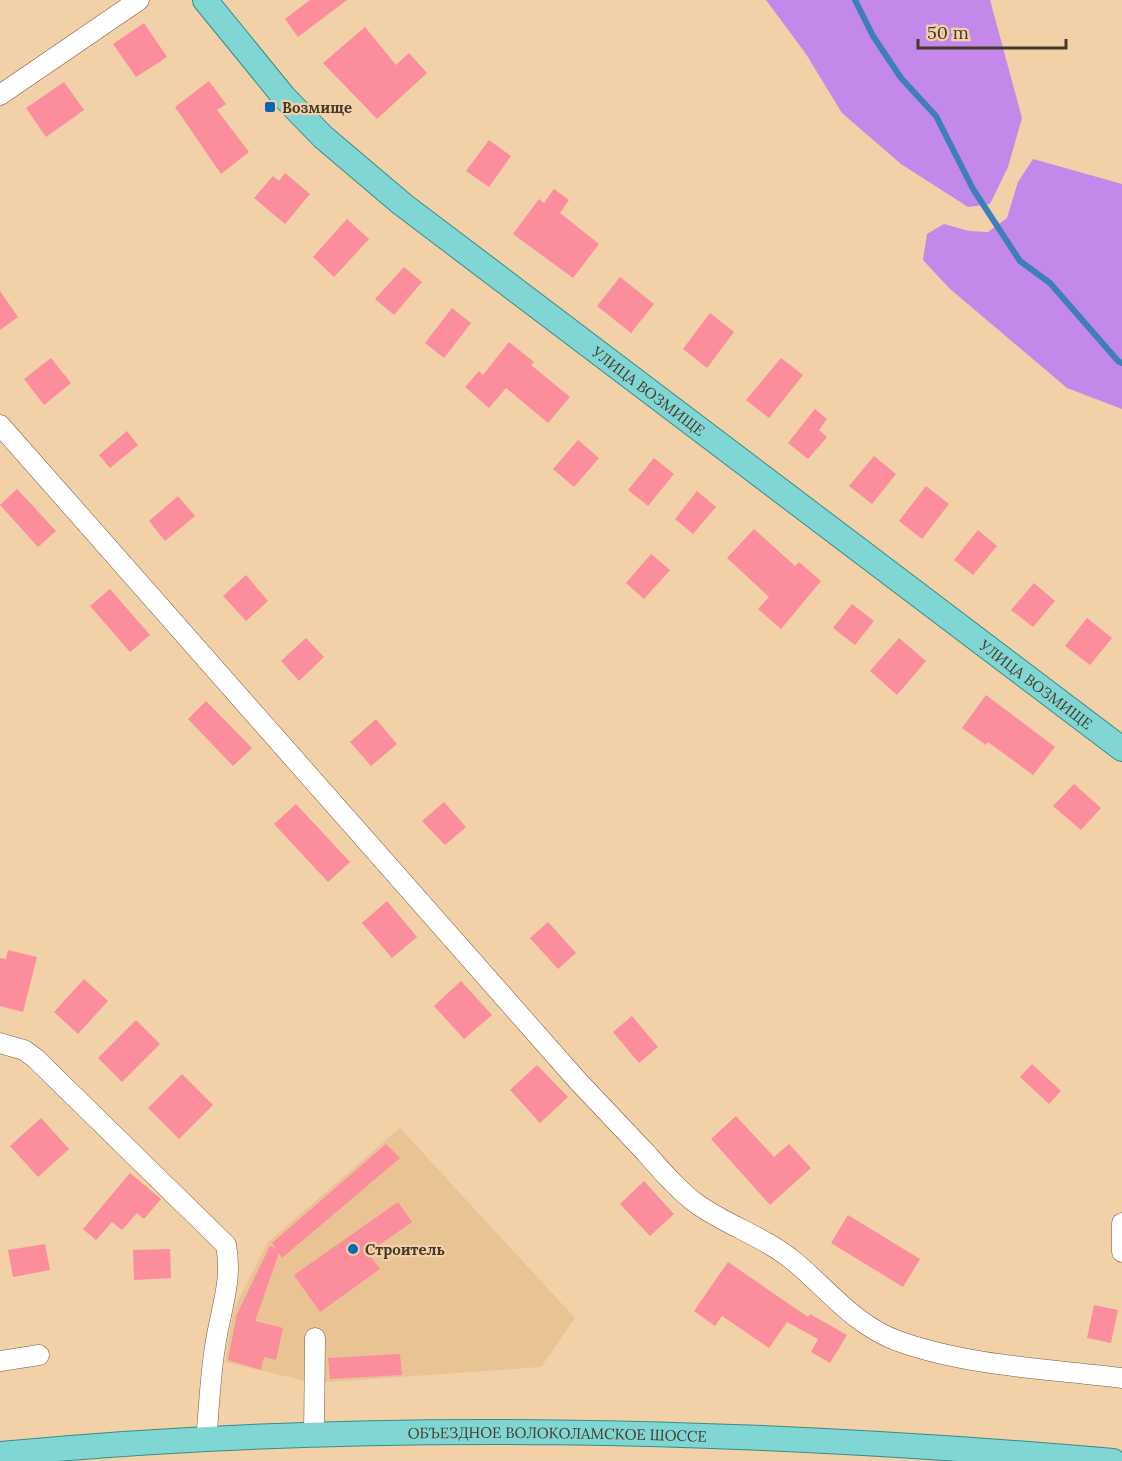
<svg xmlns="http://www.w3.org/2000/svg" width="1122" height="1461" viewBox="0 0 1122 1461" font-family="Lora,serif">
  <style>
    .built { fill: #eac395 }
    .green { fill: #c487ea }
    .lines { fill: none; stroke-linecap: round; stroke-linejoin: round }
    .stream { stroke: #3e7ebc; stroke-width: 6 }
    .building { fill: #fb8d9d }
    .minor-casing { stroke: #7b5d38; stroke-width: 21 }
    .major-casing { stroke: #358e85; stroke-width: 26 }
    .minor { stroke: #fff; stroke-width: 20 }
    .major { stroke: #80d6d3; stroke-width: 24 }
    .poi-dot { fill: #0b66b4; stroke: #f2d0a8; stroke-width: 2 }
    .labels { text-anchor: middle; dominant-baseline: central; stroke-width: 4.5; stroke-linejoin: round; paint-order: stroke }
    .poi-label { font-size: 15px; font-weight: bold; fill: #473929; stroke: #f2d0a8; text-anchor: start }
    .street-label { font-size: 15px; fill: #473929; stroke: #f2d0a8 }
  </style>
  <rect width="100%" height="100%" fill="#f2d0a8"/>
  <!-- built -->
  <path class="built" d="M400,1128L575,1318L541,1367L314,1383L225,1362L234,1309L268,1242Z"/>
  <!-- green -->
  <g class="green">
    <path d="M766,0H990L1022,118L1008,167L990,204L968,207L901,164L842,113L806,54Z"/>
    <path d="M1033,159L1122,184V409L1067,388L949,288L923,260L927,234L944,224L969,231L988,232L1007,218L1018,182Z"/>
  </g>
  <g class="lines">
    <!-- stream -->
    <path class="stream" d="M855,0L873,36L901,78L936,116L973,189L1020,261L1050,283L1118,361L1122,363"/>
  </g>
  <!-- building -->
  <g class="building">
    <path d="M310,0H347L298,37L285,19Z"/>
    <path d="M144,23L167,57L136,77L113,44Z"/>
    <path d="M365,27L396,65L409,53L427,73L377,119L323,63Z"/>
    <path d="M209,81L226,104L217,110L249,152L221,174L175,107Z"/>
    <path d="M64,82L84,110L46,137L26,108Z"/>
    <path d="M489,140L511,156L489,187L466,171Z"/>
    <path d="M285,173L310,194L285,224L254,198L273,176L279,181Z"/>
    <path d="M554,189L569,200L560,213L599,244L573,278L513,234L539,199L544,203Z"/>
    <path d="M347,219L369,239L334,277L313,257Z"/>
    <path d="M404,267L422,282L394,315L375,299Z"/>
    <path d="M620,277L654,304L631,333L597,306Z"/>
    <path d="M0,291L18,317L0,330Z"/>
    <path d="M452,308L471,323L444,358L425,343Z"/>
    <path d="M710,313L734,332L707,368L683,349Z"/>
    <path d="M509,342L534,362L531,365L570,397L548,423L506,388L489,408L465,387L479,371L483,375Z"/>
    <path d="M51,358L71,383L44,405L24,379Z"/>
    <path d="M781,358L803,375L769,418L746,400Z"/>
    <path d="M815,409L827,419L819,430L827,437L808,459L788,443Z"/>
    <path d="M127,431L138,445L110,468L99,455Z"/>
    <path d="M578,440L599,458L574,487L553,469Z"/>
    <path d="M874,456L896,474L872,504L849,486Z"/>
    <path d="M654,458L674,474L648,506L628,490Z"/>
    <path d="M926,486L949,504L922,539L899,521Z"/>
    <path d="M17,489L56,531L38,547L0,505Z"/>
    <path d="M697,491L716,507L693,534L675,519Z"/>
    <path d="M178,496L195,516L165,541L149,521Z"/>
    <path d="M754,529L795,566L799,562L821,581L781,629L758,609L769,597L727,558Z"/>
    <path d="M978,530L997,546L973,575L954,560Z"/>
    <path d="M651,554L670,570L644,599L626,583Z"/>
    <path d="M246,575L268,601L246,621L223,596Z"/>
    <path d="M1034,583L1055,601L1033,627L1011,610Z"/>
    <path d="M110,589L150,635L130,652L90,606Z"/>
    <path d="M852,604L874,621L855,645L833,628Z"/>
    <path d="M1087,618L1112,638L1090,665L1065,646Z"/>
    <path d="M306,638L324,657L299,681L281,661Z"/>
    <path d="M899,638L926,661L897,695L870,671Z"/>
    <path d="M986,695L1055,747L1033,775L988,742L986,745L962,728Z"/>
    <path d="M206,701L252,748L233,766L188,719Z"/>
    <path d="M376,719L397,744L371,766L350,742Z"/>
    <path d="M1074,784L1101,808L1081,830L1053,806Z"/>
    <path d="M444,802L466,827L445,845L422,821Z"/>
    <path d="M296,804L350,862L328,882L274,824Z"/>
    <path d="M387,901L417,937L392,958L362,923Z"/>
    <path d="M548,922L576,953L558,969L530,938Z"/>
    <path d="M8,950L37,957L23,1012L0,1006V958L6,959Z"/>
    <path d="M84,979L108,1001L78,1034L54,1012Z"/>
    <path d="M461,981L492,1015L464,1039L434,1006Z"/>
    <path d="M632,1016L658,1047L639,1063L613,1032Z"/>
    <path d="M136,1020L160,1044L122,1082L98,1058Z"/>
    <path d="M1032,1064L1061,1091L1049,1104L1020,1077Z"/>
    <path d="M537,1065L568,1097L540,1123L510,1090Z"/>
    <path d="M182,1074L213,1105L179,1139L148,1108Z"/>
    <path d="M736,1116L774,1157L789,1144L811,1168L770,1205L711,1139Z"/>
    <path d="M41,1118L69,1149L38,1177L10,1146Z"/>
    <path d="M386,1144L400,1158L282,1258L279,1253L255,1321L283,1328L276,1360L264,1357L261,1370L228,1360L237,1314L270,1246L276,1248L272,1243Z"/>
    <path d="M130,1173L161,1199L144,1219L137,1213L122,1230L112,1222L96,1240L83,1229Z"/>
    <path d="M644,1181L674,1214L650,1236L620,1204Z"/>
    <path d="M398,1202L412,1222L368,1253L380,1269L320,1312L294,1275Z"/>
    <path d="M848,1215L920,1259L903,1287L831,1243Z"/>
    <path d="M45,1244L50,1270L13,1277L8,1250Z"/>
    <path d="M170,1249L171,1278L134,1280L133,1250Z"/>
    <path d="M728,1262L808,1317L810,1314L847,1335L830,1363L811,1352L818,1339L787,1322L769,1348L722,1316L715,1326L694,1311Z"/>
    <path d="M1094,1305L1118,1310L1111,1343L1087,1338Z"/>
    <path d="M400,1354L402,1375L330,1379L328,1358Z"/>
  </g>
  <g class="lines">
    <!-- minor casing -->
    <g class="minor-casing">
      <g id="minor">
        <path d="M0,95L139,0"/>
        <path d="M0,425L577,1080C600,1104 623,1129 646,1153C662,1171 678,1190 697,1204C728,1226 765,1237 795,1262C828,1290 856,1326 898,1341C967,1366 1050,1369 1122,1378"/>
        <path d="M0,1043L24,1050L35,1058L226,1245C233,1282 220,1311 215,1347C210,1378 209,1410 206,1441"/>
        <path d="M1122,1223V1252"/>
        <path d="M0,1361L39,1355"/>
        <path d="M314,1435L315,1338"/>
      </g>
    </g>
    <!-- major casing -->
    <g class="major-casing">
      <g id="major">
        <path id="s1" d="M205,0L284,97L323,137L402,204L1122,749"/>
        <path id="s2" d="M0,1454C370,1419 744,1429 1113,1461"/>
      </g>
    </g>
    <!-- minor -->
    <use href="#minor" class="minor"/>
    <!-- major -->
    <use href="#major" class="major"/>
  </g>
  <!-- markers -->
  <g class="poi-dot">
    <rect x="264" y="101" width="12" height="12" rx="3"/>
    <circle cx="353" cy="1249" r="6"/>
  </g>
  <g class="labels">
    <!-- poi labels -->
    <g class="poi-label">
      <text x="282" y="107">Возмище</text>
      <text x="365" y="1249">Строитель</text>
    </g>
    <!-- street labels -->
    <g class="street-label">
      <text stroke="none"><textPath href="#s1" startOffset="594">УЛИЦА ВОЗМИЩЕ</textPath></text>
      <text stroke="none"><textPath href="#s1" startOffset="1080">УЛИЦА ВОЗМИЩЕ</textPath></text>
      <text stroke="none"><textPath href="#s2" startOffset="558">ОБЪЕЗДНОЕ ВОЛОКОЛАМСКОЕ ШОССЕ</textPath></text>
    </g>
  </g>
  <!-- scale -->
  <path d="M918 39v9h148v-9" fill="none" stroke="#473929" stroke-width="3"/>
  <text x="927" y="39" font-size="18" fill="#473929" stroke="#f2d0a8" stroke-width="4.5" paint-order="stroke">50 m</text>
</svg>
